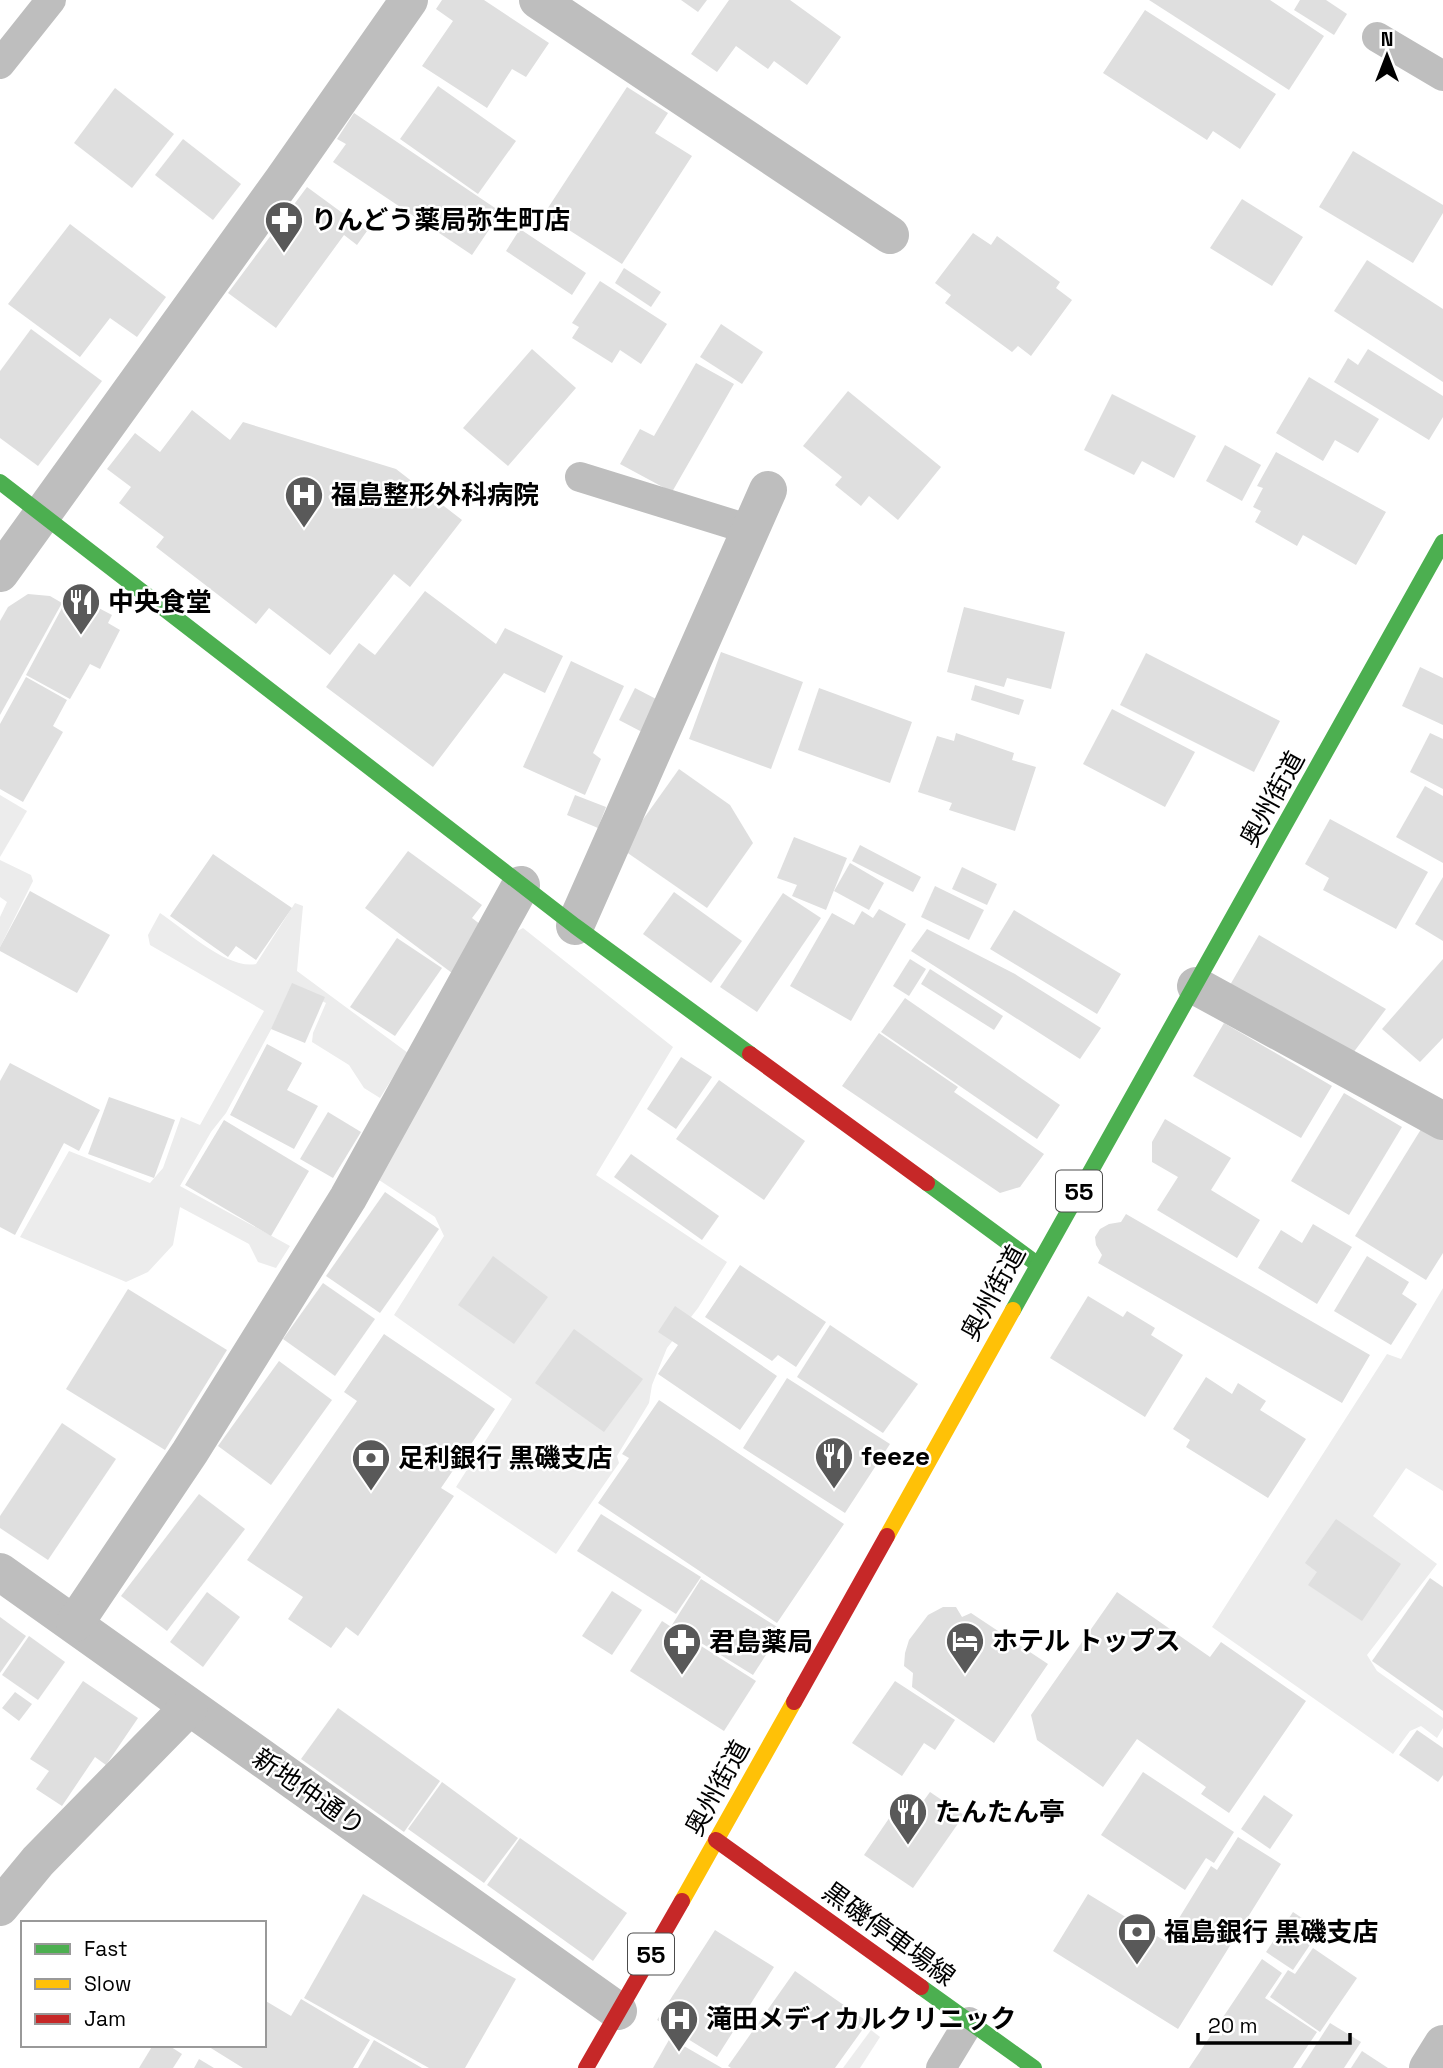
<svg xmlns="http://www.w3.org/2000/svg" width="1443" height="2068" viewBox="0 0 1443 2068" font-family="'Space Grotesk','Noto Sans JP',sans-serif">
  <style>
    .green { fill: #ececec }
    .building { fill: #dfdfdf }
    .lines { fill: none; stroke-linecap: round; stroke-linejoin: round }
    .lane { stroke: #bebebe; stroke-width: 30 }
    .street { stroke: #bebebe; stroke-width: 38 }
    .fast { stroke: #4caf50; stroke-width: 16 }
    .slow { stroke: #ffc107; stroke-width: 16 }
    .jam { stroke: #c62828; stroke-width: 16 }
    .labels { text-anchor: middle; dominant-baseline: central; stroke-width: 5; stroke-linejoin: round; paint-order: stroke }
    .shield { fill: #fff; stroke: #4c4c4c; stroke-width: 2 }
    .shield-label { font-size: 24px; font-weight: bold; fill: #000 }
    .poi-label { font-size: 26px; font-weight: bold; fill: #000; stroke: #fff; text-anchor: start }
    .street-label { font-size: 26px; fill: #000; stroke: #fff }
  </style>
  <rect width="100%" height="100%" fill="#fff"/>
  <!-- green -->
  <g class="green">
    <path d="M0,795L27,811L0,857Z"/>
    <path d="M0,860L31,875L33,881L0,947V917L7,902L0,897Z"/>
    <path d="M295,903L303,906L297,971L408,1053L380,1098L364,1088L349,1065L312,1042L313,1033L326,1003L294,987L226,1113L211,1132L180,1186L290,1246L276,1268L258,1262L249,1244L180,1207L173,1245L148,1272L126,1282L20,1237L69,1151L150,1183L163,1168L181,1117L200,1125L264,1011L150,945L148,935L160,913C184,929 228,970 256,964Z"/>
    <path d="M523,928L673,1047L596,1175L727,1262L698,1308L667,1348L652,1385L649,1403L617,1456L619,1463L556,1554L456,1487L512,1399L394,1315L444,1236L435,1217L376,1178L508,936Z"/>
    <path d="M1443,1288V1491L1406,1468L1373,1516L1437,1564L1367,1655L1377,1671L1443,1718V1728L1437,1738L1421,1726L1410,1731L1393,1754L1212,1627L1387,1354L1401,1359Z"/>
    <path d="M871,2030L880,2037L860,2068H843Z"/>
  </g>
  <!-- building -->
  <g class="building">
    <path d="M442,0H484L549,43L526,77L512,69L487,108L422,66L453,21L436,9Z"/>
    <path d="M681,0H707L698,12Z"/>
    <path d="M729,0H790L841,37L807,85L774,61L768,69L736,46L717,72L691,54Z"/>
    <path d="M1149,0H1270L1324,36L1289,90Z"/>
    <path d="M1300,0H1326L1347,14L1334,35L1294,10Z"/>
    <path d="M1145,10L1276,94L1240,149L1213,131L1207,140L1103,73Z"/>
    <path d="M438,86L516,141L478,194L400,139Z"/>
    <path d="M627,87L668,113L655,133L692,156L622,264L544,214Z"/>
    <path d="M115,88L174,134L132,188L74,143Z"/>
    <path d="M354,113L501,212L472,255L333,162L346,144L337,139Z"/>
    <path d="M183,139L241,184L213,220L155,175Z"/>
    <path d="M1353,151L1443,205V213L1413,263L1319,207Z"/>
    <path d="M307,187L367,231L357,245L344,235L276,328L228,293Z"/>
    <path d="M1242,199L1303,237L1272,286L1210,248Z"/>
    <path d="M70,224L166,297L137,337L110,318L80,357L8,304Z"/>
    <path d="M520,229L586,273L572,295L506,251Z"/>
    <path d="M973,233L991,245L997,236L1060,282L1056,288L1072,300L1031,356L1018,346L1012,352L945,303L951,295L935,283Z"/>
    <path d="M1367,260L1443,309V382L1334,311Z"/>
    <path d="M624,268L661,292L651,307L615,283Z"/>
    <path d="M600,281L667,324L641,364L620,350L612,363L572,338L579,327L572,323Z"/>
    <path d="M721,324L763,352L742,384L700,357Z"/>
    <path d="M31,329L102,381L38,466L0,438V371Z"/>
    <path d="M532,349L576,388L508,466L463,428Z"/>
    <path d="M1368,349L1443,396V417L1429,440L1334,382L1348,358L1358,365Z"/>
    <path d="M696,363L734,384L672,492L620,464L640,429L654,436Z"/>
    <path d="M1309,377L1379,419L1358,453L1335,440L1323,461L1276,433Z"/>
    <path d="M848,391L941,467L898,520L869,496L861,506L835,485L842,477L803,446Z"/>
    <path d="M1112,394L1196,436L1174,478L1142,461L1134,475L1084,450Z"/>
    <path d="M192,410L230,440L243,422L396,469L462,520L410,587L394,574L330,655L269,608L256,624L156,547L164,537L119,503L131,487L107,469L135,433L160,452Z"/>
    <path d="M1225,445L1261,465L1242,501L1206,481Z"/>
    <path d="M1276,452L1386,512L1356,565L1303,535L1297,546L1255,522L1261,511L1253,507L1263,488L1257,486Z"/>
    <path d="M425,591L496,644L505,628L563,656L545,693L504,673L433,767L326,687L359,643L375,655Z"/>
    <path d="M70,593L112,615L108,623L120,630L100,669L90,664L70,699L26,675Z"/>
    <path d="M28,594L50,596L62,603L0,715V621L8,607Z"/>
    <path d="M964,607L1065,632L1051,689L1007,678L1004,687L947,672Z"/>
    <path d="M721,652L803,682L771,769L689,739Z"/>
    <path d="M1146,653L1280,721L1254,772L1120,705Z"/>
    <path d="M571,661L624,686L593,753L601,759L585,795L523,767Z"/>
    <path d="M1420,667L1443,678V725L1402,706Z"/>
    <path d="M26,677L67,700L53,726L63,732L23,802L0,789V724Z"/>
    <path d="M975,685L1024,700L1019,715L971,700Z"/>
    <path d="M635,688L658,700L642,732L619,720Z"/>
    <path d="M819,688L912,722L890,783L798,750Z"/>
    <path d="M1112,709L1195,752L1165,807L1083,764Z"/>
    <path d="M956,733L1014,753L1012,760L1036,767L1015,831L949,810L952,803L918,792L937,736L954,741Z"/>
    <path d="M1430,733L1443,739V789L1410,772Z"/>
    <path d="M679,769L730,805L753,843L707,908L622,849Z"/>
    <path d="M1425,786L1443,796V863L1396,837Z"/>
    <path d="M575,795L606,807L598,828L567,815Z"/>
    <path d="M1330,819L1428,872L1396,929L1323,890L1329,878L1305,864Z"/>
    <path d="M794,837L847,858L826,910L792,896L797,885L777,878Z"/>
    <path d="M860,845L921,877L913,892L852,861Z"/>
    <path d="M408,851L482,905L472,918L485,928L452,973L365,908Z"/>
    <path d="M213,854L292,908L256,960L236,946L228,957L170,916Z"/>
    <path d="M850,863L884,883L869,910L834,891Z"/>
    <path d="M962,867L997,884L987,905L952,889Z"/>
    <path d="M1443,877V941L1415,924Z"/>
    <path d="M935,886L984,910L969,940L921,917Z"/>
    <path d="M30,891L110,935L77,993L0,951V947Z"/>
    <path d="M674,892L742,941L711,983L643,934Z"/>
    <path d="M783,893L821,918L757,1012L720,987Z"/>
    <path d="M879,909L906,924L851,1021L790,986L832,913L854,925L862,911L873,918Z"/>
    <path d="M1014,910L1121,974L1097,1014L990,949Z"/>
    <path d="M927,929L1015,974L1101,1028L1080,1059L911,951Z"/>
    <path d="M1259,935L1386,1009L1353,1053L1230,985Z"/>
    <path d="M397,938L442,968L395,1036L350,1007Z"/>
    <path d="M910,959L926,969L909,996L893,986Z"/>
    <path d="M1443,959V1038L1420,1062L1382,1029Z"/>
    <path d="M930,969L1003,1016L994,1030L921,984Z"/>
    <path d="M292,983L325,997L305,1043L271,1029Z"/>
    <path d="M905,998L1060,1105L1037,1139L881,1032Z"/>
    <path d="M1224,1023L1332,1086L1301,1138L1193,1076Z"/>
    <path d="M879,1033L958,1087L954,1092L1044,1154L1020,1187L1000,1193L842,1086Z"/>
    <path d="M267,1044L302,1063L287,1090L318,1106L294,1149L230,1115Z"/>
    <path d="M681,1057L712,1077L676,1129L647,1109Z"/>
    <path d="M10,1063L100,1110L79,1151L64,1143L15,1235L0,1227V1081Z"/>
    <path d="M719,1080L805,1141L764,1200L676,1139Z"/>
    <path d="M1344,1093L1402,1127L1349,1215L1291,1181Z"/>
    <path d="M109,1097L175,1120L154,1178L88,1154Z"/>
    <path d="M328,1112L361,1132L333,1178L300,1159Z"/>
    <path d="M1165,1119L1231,1158L1211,1190L1260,1220L1237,1258L1157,1210L1178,1177L1152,1162V1142Z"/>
    <path d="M224,1120L309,1171L271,1236L185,1185Z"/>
    <path d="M1423,1126L1443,1139V1253L1426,1280L1355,1236Z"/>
    <path d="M631,1154L719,1216L702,1240L614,1177Z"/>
    <path d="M385,1192L439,1229L380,1313L326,1276Z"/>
    <path d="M1126,1214L1370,1355L1342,1403L1098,1263L1102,1255L1096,1245L1095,1237L1100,1229L1109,1224L1121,1222Z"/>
    <path d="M1313,1224L1352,1247L1317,1304L1258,1268L1281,1230L1302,1243Z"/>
    <path d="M493,1256L548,1297L514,1344L458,1305Z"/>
    <path d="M1367,1256L1409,1282L1402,1294L1417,1304L1391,1345L1334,1311Z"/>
    <path d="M740,1265L826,1322L796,1367L778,1355L772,1361L705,1317Z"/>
    <path d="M323,1283L375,1319L335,1376L283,1339Z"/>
    <path d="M128,1289L227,1350L165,1450L66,1389Z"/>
    <path d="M1088,1296L1123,1317L1127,1311L1155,1328L1151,1335L1183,1355L1145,1417L1050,1358Z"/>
    <path d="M675,1306L777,1376L740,1430L658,1374L678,1345L658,1332Z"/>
    <path d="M830,1325L918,1384L883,1433L797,1377Z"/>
    <path d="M574,1329L643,1379L604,1432L535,1383Z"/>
    <path d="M384,1334L495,1409L441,1488L454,1496L358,1636L346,1627L331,1648L288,1619L303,1597L247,1560L357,1401L344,1392Z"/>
    <path d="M279,1361L332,1400L271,1485L218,1446Z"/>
    <path d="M1206,1377L1232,1394L1238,1383L1266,1401L1260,1410L1306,1439L1268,1498L1186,1447L1190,1440L1173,1429Z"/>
    <path d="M787,1378L890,1444L845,1513L743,1448Z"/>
    <path d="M659,1400L844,1524L777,1623L598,1503L629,1458L622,1454Z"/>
    <path d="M62,1423L116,1459L48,1560L0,1528V1516Z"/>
    <path d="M199,1494L245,1529L167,1631L121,1596Z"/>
    <path d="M601,1514L701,1577L676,1614L577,1551Z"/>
    <path d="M1336,1519L1401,1564L1362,1621L1308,1585L1317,1572L1305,1563Z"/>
    <path d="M1430,1578L1443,1587V1711L1372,1661Z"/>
    <path d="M701,1579L782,1630L753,1675L672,1625Z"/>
    <path d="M612,1591L642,1610L612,1655L582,1636Z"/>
    <path d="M207,1592L240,1617L203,1667L170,1642Z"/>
    <path d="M1117,1592L1210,1657L1221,1642L1306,1701L1229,1813L1201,1794L1206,1787L1137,1739L1103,1787L1037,1740L1031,1715Z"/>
    <path d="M943,1607H956L962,1617L971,1613L1048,1664L994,1743L912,1687L913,1673L904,1666L905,1653L909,1640L928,1615Z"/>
    <path d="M0,1617L26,1636L0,1673Z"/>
    <path d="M662,1621L756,1681L724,1731L630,1671Z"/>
    <path d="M29,1636L65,1662L38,1700L2,1675Z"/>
    <path d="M83,1681L138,1718L106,1765L95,1757L62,1806L36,1789L49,1771L30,1759Z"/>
    <path d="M895,1681L955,1720L935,1750L924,1743L902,1776L852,1743Z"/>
    <path d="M15,1692L32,1704L19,1721L2,1708Z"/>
    <path d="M338,1708L440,1781L404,1832L301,1759Z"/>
    <path d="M1417,1730L1443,1748V1775L1438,1782L1399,1755Z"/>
    <path d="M1143,1772L1234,1832L1214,1863L1206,1858L1185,1890L1101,1835Z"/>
    <path d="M442,1782L518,1838L484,1883L408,1829Z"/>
    <path d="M907,1792L922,1803L930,1792L964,1815L913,1888L864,1855Z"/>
    <path d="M1264,1795L1293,1815L1270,1849L1241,1829Z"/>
    <path d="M1238,1837L1281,1864L1178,2029L1053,1951L1088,1894L1165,1941L1211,1866L1217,1870Z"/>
    <path d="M520,1838L627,1913L593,1961L487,1885Z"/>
    <path d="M363,1894L516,1979L465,2068H429L304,1998Z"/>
    <path d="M1293,1912L1320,1930L1293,1970L1266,1952Z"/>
    <path d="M715,1930L774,1967L717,2057L657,2020Z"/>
    <path d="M1313,1948L1357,1978L1320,2032L1270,1997L1288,1970L1295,1974Z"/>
    <path d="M1262,1959L1282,1973L1265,1998L1317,2032L1293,2068H1189Z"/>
    <path d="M795,1971L868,2022L835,2068H731L728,2066Z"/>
    <path d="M301,1999L370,2040L353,2068H243L206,2045H264V2000L291,2016Z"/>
    <path d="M1330,2023L1361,2042L1344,2068H1301Z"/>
    <path d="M670,2038L722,2068H653Z"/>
    <path d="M374,2040L422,2068H358Z"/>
    <path d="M153,2045H168L182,2054L173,2068H139Z"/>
    <path d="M1362,2051L1388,2068H1351Z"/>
    <path d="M199,2059L214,2068H194Z"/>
  </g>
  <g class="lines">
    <!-- lane -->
    <g class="lane">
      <path d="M1377,37L1443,76"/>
      <path d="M0,64L51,0"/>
      <path d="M580,477L751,530"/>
      <path d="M941,2068L969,2022"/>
    </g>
    <!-- street -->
    <g class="street">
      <path d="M538,0L890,235"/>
      <path d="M0,573L283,180L409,0"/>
      <path d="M575,926L768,490"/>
      <path d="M1196,986L1443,1121"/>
      <path d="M0,1572L618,2011"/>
      <path d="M75,1623L190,1452L348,1198L521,885"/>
      <path d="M0,1907L38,1861L189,1707"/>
      <path d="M1428,2068L1443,2044"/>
    </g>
    <!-- fast -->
    <g class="fast">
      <path d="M0,482L575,926L750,1054"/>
      <path d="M927,1183L1037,1264"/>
      <path d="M1013,1310L1443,542"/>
      <path d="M921,1987L1034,2068"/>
    </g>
    <!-- slow -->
    <g class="slow">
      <path d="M887,1536L1013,1310"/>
      <path d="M682,1901L794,1702"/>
    </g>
    <!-- jam -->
    <g class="jam">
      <path d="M750,1054L927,1183"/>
      <path d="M794,1702L887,1536"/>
      <path d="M716,1840L921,1987"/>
      <path d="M586,2068L682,1901"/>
    </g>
  </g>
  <!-- icons -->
  <defs>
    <g id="pharmacy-pin" transform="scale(2.0125)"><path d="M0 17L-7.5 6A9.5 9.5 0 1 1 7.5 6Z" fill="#595959" stroke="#fff"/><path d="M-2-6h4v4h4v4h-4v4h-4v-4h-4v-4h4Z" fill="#fff"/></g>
    <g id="hospital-pin" transform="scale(2.0125)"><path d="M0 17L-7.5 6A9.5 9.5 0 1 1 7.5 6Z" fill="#595959" stroke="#fff"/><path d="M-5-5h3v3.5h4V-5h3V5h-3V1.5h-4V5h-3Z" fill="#fff"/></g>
    <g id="restaurant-pin" transform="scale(2.0125)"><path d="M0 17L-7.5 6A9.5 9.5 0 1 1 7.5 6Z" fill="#595959" stroke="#fff"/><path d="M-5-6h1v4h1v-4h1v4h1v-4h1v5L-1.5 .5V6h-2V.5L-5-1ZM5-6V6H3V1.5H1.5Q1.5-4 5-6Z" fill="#fff"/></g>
    <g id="bank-pin" transform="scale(2.0125)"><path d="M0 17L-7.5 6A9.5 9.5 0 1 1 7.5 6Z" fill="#595959" stroke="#fff"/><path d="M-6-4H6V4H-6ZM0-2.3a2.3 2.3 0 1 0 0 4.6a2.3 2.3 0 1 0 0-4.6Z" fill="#fff"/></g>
    <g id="hotel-pin" transform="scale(2.0125)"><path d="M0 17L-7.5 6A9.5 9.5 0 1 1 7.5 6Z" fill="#595959" stroke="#fff"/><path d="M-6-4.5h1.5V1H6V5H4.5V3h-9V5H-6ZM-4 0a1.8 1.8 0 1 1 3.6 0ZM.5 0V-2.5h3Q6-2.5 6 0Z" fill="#fff"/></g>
  </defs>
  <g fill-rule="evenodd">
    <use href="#pharmacy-pin" x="284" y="220"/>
    <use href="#hospital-pin" x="304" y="495"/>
    <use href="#restaurant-pin" x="81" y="602"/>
    <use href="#restaurant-pin" x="834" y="1456"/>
    <use href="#bank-pin" x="371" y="1458"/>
    <use href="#hotel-pin" x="965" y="1641"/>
    <use href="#pharmacy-pin" x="682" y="1642"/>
    <use href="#restaurant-pin" x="908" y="1812"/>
    <use href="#bank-pin" x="1137" y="1932"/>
    <use href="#hospital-pin" x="679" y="2019"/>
  </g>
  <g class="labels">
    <!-- shield labels -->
    <g class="shield">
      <rect x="1056" y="1170.5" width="46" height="41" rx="5"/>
      <rect x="628" y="1933.5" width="46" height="41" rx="5"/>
    </g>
    <g class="shield-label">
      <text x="1079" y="1191">55</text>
      <text x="651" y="1954">55</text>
    </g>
    <!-- poi labels -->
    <g class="poi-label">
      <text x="311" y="220">りんどう薬局弥生町店</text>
      <text x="331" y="495">福島整形外科病院</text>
      <text x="108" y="602">中央食堂</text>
      <text x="861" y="1456">feeze</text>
      <text x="398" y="1458">足利銀行 黒磯支店</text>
      <text x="992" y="1641">ホテル トップス</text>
      <text x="709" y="1642">君島薬局</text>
      <text x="935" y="1812">たんたん亭</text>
      <text x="1164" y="1932">福島銀行 黒磯支店</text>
      <text x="706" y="2019">滝田メディカルクリニック</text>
    </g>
    <!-- street labels -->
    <g class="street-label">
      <text transform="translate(1272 799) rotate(-61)">奥州街道</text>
      <text transform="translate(993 1293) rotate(-61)">奥州街道</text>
      <text transform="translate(717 1788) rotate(-61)">奥州街道</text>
      <text transform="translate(309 1792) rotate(35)">新地仲通り</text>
      <text transform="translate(889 1934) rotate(36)">黒磯停車場線</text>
    </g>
  </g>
  <!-- legend -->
  <rect x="21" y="1921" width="245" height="126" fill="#ffffff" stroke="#999999" stroke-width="2"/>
  <rect x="35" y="1944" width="35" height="10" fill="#4caf50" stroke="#999999" stroke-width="2"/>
  <text x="84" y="1956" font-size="21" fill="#000000">Fast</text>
  <rect x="35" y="1979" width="35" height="10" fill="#ffc107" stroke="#999999" stroke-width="2"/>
  <text x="84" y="1991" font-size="21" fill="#000000">Slow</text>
  <rect x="35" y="2014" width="35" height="10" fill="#c62828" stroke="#999999" stroke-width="2"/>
  <text x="84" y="2026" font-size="21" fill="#000000">Jam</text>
  <!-- north arrow -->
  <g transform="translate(1387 56)" stroke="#ffffff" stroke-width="5" paint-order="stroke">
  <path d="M0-5L12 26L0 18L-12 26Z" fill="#000000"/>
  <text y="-10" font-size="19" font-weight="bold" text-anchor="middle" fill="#000000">N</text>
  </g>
  <!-- scale -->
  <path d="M1198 2033v10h152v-10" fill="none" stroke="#000000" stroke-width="3.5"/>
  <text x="1208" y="2033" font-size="21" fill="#000000" stroke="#ffffff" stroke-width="5" paint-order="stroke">20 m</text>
</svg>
